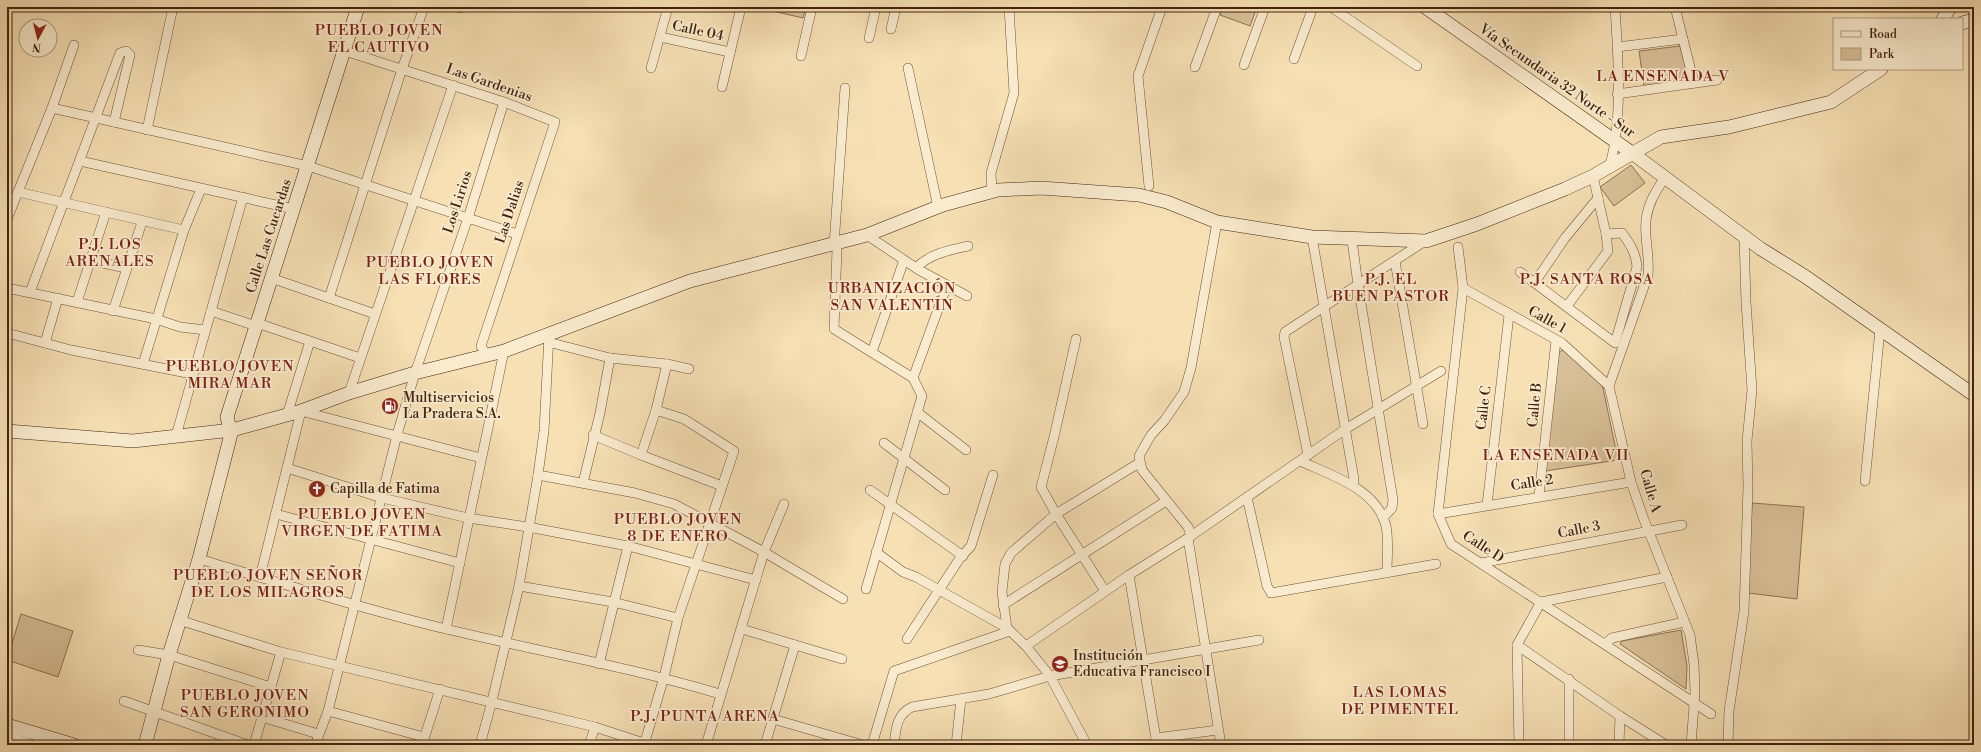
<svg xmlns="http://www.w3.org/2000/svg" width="1981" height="752" viewBox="0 0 1981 752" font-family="'Libre Bodoni',serif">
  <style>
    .green { fill: #d8c098; stroke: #8e7254 }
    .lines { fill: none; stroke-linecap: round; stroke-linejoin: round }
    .street-casing { stroke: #705238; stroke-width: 10 }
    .secondary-casing { stroke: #43230f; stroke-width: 14 }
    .street { stroke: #f9ebce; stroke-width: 9 }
    .secondary { stroke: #f9ebce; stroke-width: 13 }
    .labels { text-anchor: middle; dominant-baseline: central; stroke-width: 3.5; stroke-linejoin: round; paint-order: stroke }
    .street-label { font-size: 14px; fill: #43230f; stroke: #f9ebce }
    .poi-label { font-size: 14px; fill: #43230f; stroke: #f9ebce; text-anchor: start }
    .neighbourhood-label { font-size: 15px; letter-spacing: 1px; fill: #7a1f14; stroke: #f9ebce }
  </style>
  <rect width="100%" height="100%" fill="#f6e0b4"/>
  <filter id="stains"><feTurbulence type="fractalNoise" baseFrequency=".005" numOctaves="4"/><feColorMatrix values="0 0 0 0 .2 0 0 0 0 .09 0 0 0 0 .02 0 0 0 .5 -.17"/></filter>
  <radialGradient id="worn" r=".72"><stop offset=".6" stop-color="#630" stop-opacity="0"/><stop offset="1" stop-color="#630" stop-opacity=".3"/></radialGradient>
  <!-- green -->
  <g class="green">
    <path d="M755,7H806L803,18Z"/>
    <path d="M1223,7H1257L1250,26L1220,15Z"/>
    <path d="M1680,46L1688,76L1686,81L1644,86L1639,51Z"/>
    <path d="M1631,165L1645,183L1614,206L1600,187Z"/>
    <path d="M1563,350L1602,383L1618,460L1545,471L1559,352Z"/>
    <path d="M1752,503L1804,507L1797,599L1748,593Z"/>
    <path d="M21,614L73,631L58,677L7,660Z"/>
    <path d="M1681,630L1687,666L1686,689L1620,644L1622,641Z"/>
  </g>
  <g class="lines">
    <!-- street casing -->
    <g class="street-casing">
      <g id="street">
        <path d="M456,7L460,8"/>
        <path d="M1331,7L1417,66"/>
        <path d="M1675,7L1694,83"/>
        <path d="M891,29L896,7"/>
        <path d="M660,37L730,52"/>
        <path d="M869,38L876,7"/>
        <path d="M1617,47L1683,39"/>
        <path d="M345,51L504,102L555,122L481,346L487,356"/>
        <path d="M801,56L812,7"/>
        <path d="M1294,59L1313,7"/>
        <path d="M1244,65L1265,7"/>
        <path d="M1195,67L1217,7"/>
        <path d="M651,68L668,7"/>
        <path d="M908,68L938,207"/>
        <path d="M722,87L741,7"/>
        <path d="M845,88L834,245L837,249L834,329L913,378"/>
        <path d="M1617,94L1717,80"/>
        <path d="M52,108L308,166L517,234"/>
        <path d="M147,130L173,7"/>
        <path d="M80,161L294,209"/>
        <path d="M1610,165C1623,118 1618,56 1615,7"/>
        <path d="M1665,177C1656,191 1648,203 1646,220C1644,238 1650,256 1648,275L1609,386L1631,482L1643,517L1690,635L1694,664L1695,692L1691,745"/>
        <path d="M1149,186L1138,76L1162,7"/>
        <path d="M992,191L991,173L1014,93L1009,7"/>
        <path d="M18,192L184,230"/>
        <path d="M7,219L52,108L74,45"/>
        <path d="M867,235L919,270L967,296"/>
        <path d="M1312,237L1354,479L1353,485"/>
        <path d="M1352,240L1358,285L1393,500L1392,508L1383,518"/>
        <path d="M1458,247L1463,288L1438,514L1451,544L1711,714"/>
        <path d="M89,260L126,268"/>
        <path d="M1395,261L1423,424"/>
        <path d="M916,268C929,254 950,250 968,246"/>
        <path d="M1520,272L1615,343L1637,267C1636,253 1630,244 1622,233L1606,234"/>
        <path d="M271,278L375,314"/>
        <path d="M1535,282L1565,238L1598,198"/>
        <path d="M7,288L156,319L180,327L205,330"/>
        <path d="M1463,288L1562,343L1609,386"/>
        <path d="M30,292L120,53L126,51L130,55L114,122"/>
        <path d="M329,298L402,69L424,7"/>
        <path d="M77,302L106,212"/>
        <path d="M1567,306L1608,251L1606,234L1593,176"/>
        <path d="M113,311L142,222"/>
        <path d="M211,311L256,326"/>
        <path d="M257,323L360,358"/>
        <path d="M7,333L71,350L192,374"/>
        <path d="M1076,339L1054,437L1041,487L1056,514L1105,591"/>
        <path d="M548,342L610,358L667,364L689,369"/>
        <path d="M45,343L58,298"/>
        <path d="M872,352L904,260"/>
        <path d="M143,364L184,230L201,189"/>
        <path d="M349,393L453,85"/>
        <path d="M917,412L966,450"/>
        <path d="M287,415L310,341"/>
        <path d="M593,435L641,455L722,486"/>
        <path d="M176,436L243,197"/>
        <path d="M884,443L945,490"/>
        <path d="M641,455L656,410L667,364"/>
        <path d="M1308,455L1284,337L1285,332L1425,241"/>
        <path d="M1300,461C1331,475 1377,489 1386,526C1389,541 1387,558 1387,573"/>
        <path d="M287,468L382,498L468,518L528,527L628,546L756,580"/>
        <path d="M538,475L635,493L674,504L764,552L843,599"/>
        <path d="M1865,481L1880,330"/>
        <path d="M583,483L600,413L610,358"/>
        <path d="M870,490L963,556"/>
        <path d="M1539,496L1556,340"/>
        <path d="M1247,497L1267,586L1271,593L1436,564"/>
        <path d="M1487,505L1509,315"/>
        <path d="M276,514L460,563"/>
        <path d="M1438,514L1631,482"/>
        <path d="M1191,536L1188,527L1142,470L1139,456L1151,435L1164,421L1184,392L1191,368L1217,222"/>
        <path d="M1188,538L1221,745"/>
        <path d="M876,552L903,572L916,577L1007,628"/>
        <path d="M199,559C281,583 363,609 446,629C538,651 630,667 720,694"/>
        <path d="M1481,563L1682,525"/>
        <path d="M1129,575L1157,745"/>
        <path d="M260,577L301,411L481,458"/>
        <path d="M519,586L613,602L678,618"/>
        <path d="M866,589L922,396L913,378L947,285"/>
        <path d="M1003,605L1166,501"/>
        <path d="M179,620L281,652L595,727L650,745"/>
        <path d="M446,629L504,351"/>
        <path d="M742,629L842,659"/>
        <path d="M907,639L960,558L971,546L993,475"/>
        <path d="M1606,643L1612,638L1684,622"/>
        <path d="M1517,645L1620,716L1666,745"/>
        <path d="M1026,646L1129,575L1188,538L1344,430L1441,371"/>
        <path d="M138,650L169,655L271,687"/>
        <path d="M599,664L628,546"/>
        <path d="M1569,679V745"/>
        <path d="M124,701L248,745"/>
        <path d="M328,711L424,737"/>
        <path d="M262,717L318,734"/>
        <path d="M773,719L863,745"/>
        <path d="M1156,738L1218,730"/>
        <path d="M254,745L281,652"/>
        <path d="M315,745L328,711L397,435L415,373L468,218L504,102"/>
        <path d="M422,745L440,689"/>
        <path d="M480,745L492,701L519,586L538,475L544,431L549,335"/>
        <path d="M589,745L595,727"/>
        <path d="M644,745L664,677L678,618L734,451L684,419L656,410"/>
        <path d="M706,745L764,552L784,504"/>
        <path d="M765,745L795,645"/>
        <path d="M872,745L894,671L1010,631"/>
        <path d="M894,745C896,729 896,715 912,707L989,694L1050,676L1259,640"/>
        <path d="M956,745L961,699"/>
        <path d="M1087,745L1050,676L1026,646L1007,628L1002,592L1005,564L1011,553L1056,514L1139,463"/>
        <path d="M1519,745L1517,645L1541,602L1667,577"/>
        <path d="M1619,745L1620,716"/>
        <path d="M1728,745L1729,711L1744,612L1748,487L1747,441L1752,390L1746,302L1744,237"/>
      </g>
    </g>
    <!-- secondary casing -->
    <g class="secondary-casing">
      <g id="secondary">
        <path d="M1425,7L1632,153L1761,249L1806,277L1974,395"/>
        <path d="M1943,19L1950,7"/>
        <path d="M1962,23L1974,20"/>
        <path d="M7,431L133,441L232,430L301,411L349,393L415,373L504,351L690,281L867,235L943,205L998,190L1041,188L1139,195L1167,202L1217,222L1312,237L1426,241L1477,224L1565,189L1593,176L1661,137L1729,127L1831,102L1881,69"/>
        <path d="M7,725L74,745"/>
        <path d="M7,738L28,745"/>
        <path d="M145,745L169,655L199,559L232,430L229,425L227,417L358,7"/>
      </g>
    </g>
    <!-- street -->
    <use href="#street" class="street"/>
    <!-- secondary -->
    <use href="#secondary" class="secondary"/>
  </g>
  <!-- icons -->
  <defs>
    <g id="fuel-disc" transform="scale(0.9)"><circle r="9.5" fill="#8f2418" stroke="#f9ebce"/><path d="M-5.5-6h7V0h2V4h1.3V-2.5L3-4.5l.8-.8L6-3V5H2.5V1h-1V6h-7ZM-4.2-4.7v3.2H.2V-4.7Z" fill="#fff"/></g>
    <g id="church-disc" transform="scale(0.9)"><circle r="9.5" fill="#8f2418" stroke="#f9ebce"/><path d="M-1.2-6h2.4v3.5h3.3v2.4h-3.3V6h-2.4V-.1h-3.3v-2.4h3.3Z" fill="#fff"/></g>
    <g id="school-disc" transform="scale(0.9)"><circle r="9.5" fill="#8f2418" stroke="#f9ebce"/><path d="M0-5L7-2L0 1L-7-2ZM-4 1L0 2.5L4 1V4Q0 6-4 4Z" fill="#fff"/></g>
  </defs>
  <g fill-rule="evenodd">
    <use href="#fuel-disc" x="390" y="406"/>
    <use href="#church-disc" x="317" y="489"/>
    <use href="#school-disc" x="1060" y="664"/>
  </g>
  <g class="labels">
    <!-- street labels -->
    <g class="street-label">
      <text transform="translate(698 31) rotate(12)">Calle 04</text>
      <text transform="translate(1557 81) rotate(35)">Vía Secundaria 32 Norte - Sur</text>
      <text transform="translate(489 83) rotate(19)">Las Gardenias</text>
      <text transform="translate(458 202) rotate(-72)">Los Lirios</text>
      <text transform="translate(510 212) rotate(-72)">Las Dalias</text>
      <text transform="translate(269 236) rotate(-72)">Calle Las Cucardas</text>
      <text transform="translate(1547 320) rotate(29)">Calle 1</text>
      <text transform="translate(1535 405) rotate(-84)">Calle B</text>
      <text transform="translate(1484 408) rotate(-83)">Calle C</text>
      <text transform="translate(1532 483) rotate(-9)">Calle 2</text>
      <text transform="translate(1650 491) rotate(74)">Calle A</text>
      <text transform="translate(1579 530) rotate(-11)">Calle 3</text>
      <text transform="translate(1483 547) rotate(33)">Calle D</text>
    </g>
    <!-- poi labels -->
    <g class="poi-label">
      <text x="403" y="398">Multiservicios<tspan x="403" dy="16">La Pradera S.A.</tspan></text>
      <text x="330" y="489">Capilla de Fatima</text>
      <text x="1073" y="656">Institución<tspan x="1073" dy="16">Educativa Francisco I</tspan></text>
    </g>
    <!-- neighbourhood labels -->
    <g class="neighbourhood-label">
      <text x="379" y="30">PUEBLO JOVEN<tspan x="379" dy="17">EL CAUTIVO</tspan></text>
      <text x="1663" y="76">LA ENSENADA V</text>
      <text x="110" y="244">P.J. LOS<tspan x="110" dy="17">ARENALES</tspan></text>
      <text x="430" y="262">PUEBLO JOVEN<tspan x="430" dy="17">LAS FLORES</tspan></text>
      <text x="1391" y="279">P.J. EL<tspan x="1391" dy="17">BUEN PASTOR</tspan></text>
      <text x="1587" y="279">P.J. SANTA ROSA</text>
      <text x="892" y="288">URBANIZACIÓN<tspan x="892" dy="17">SAN VALENTÍN</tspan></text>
      <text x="230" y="366">PUEBLO JOVEN<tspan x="230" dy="17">MIRA MAR</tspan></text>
      <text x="1556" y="455">LA ENSENADA VII</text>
      <text x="362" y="514">PUEBLO JOVEN<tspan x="362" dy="17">VIRGEN DE FATIMA</tspan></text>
      <text x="678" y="519">PUEBLO JOVEN<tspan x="678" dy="17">8 DE ENERO</tspan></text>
      <text x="268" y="575">PUEBLO JOVEN SEÑOR<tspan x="268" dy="17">DE LOS MILAGROS</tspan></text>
      <text x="1400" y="692">LAS LOMAS<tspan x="1400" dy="17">DE PIMENTEL</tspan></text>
      <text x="245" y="695">PUEBLO JOVEN<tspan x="245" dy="17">SAN GERONIMO</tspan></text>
      <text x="705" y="716">P.J. PUNTA ARENA</text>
    </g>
  </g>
  <!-- margin -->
  <rect width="1981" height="752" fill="none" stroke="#f6e0b4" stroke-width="24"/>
  <rect x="8" y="8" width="1965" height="736" fill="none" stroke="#43230f" stroke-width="2"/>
  <rect x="12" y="12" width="1957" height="728" fill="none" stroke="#43230f"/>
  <!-- legend -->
  <rect x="1833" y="18" width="130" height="52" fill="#f9ebce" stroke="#b09b82"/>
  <rect x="1841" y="31" width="20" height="6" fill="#f9ebce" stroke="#b09b82"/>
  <text x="1869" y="38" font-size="12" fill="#43230f">Road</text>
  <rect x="1841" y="48" width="20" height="12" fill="#d8c098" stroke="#b09b82"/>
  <text x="1869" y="58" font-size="12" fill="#43230f">Park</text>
  <!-- north arrow -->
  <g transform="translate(38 38) rotate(187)"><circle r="19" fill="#f9ebce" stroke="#b09b82"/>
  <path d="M0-3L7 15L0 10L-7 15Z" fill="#8f2418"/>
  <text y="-6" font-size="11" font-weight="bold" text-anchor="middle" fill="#43230f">N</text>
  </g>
  <rect width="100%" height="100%" filter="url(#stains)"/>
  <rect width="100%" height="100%" fill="url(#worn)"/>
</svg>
